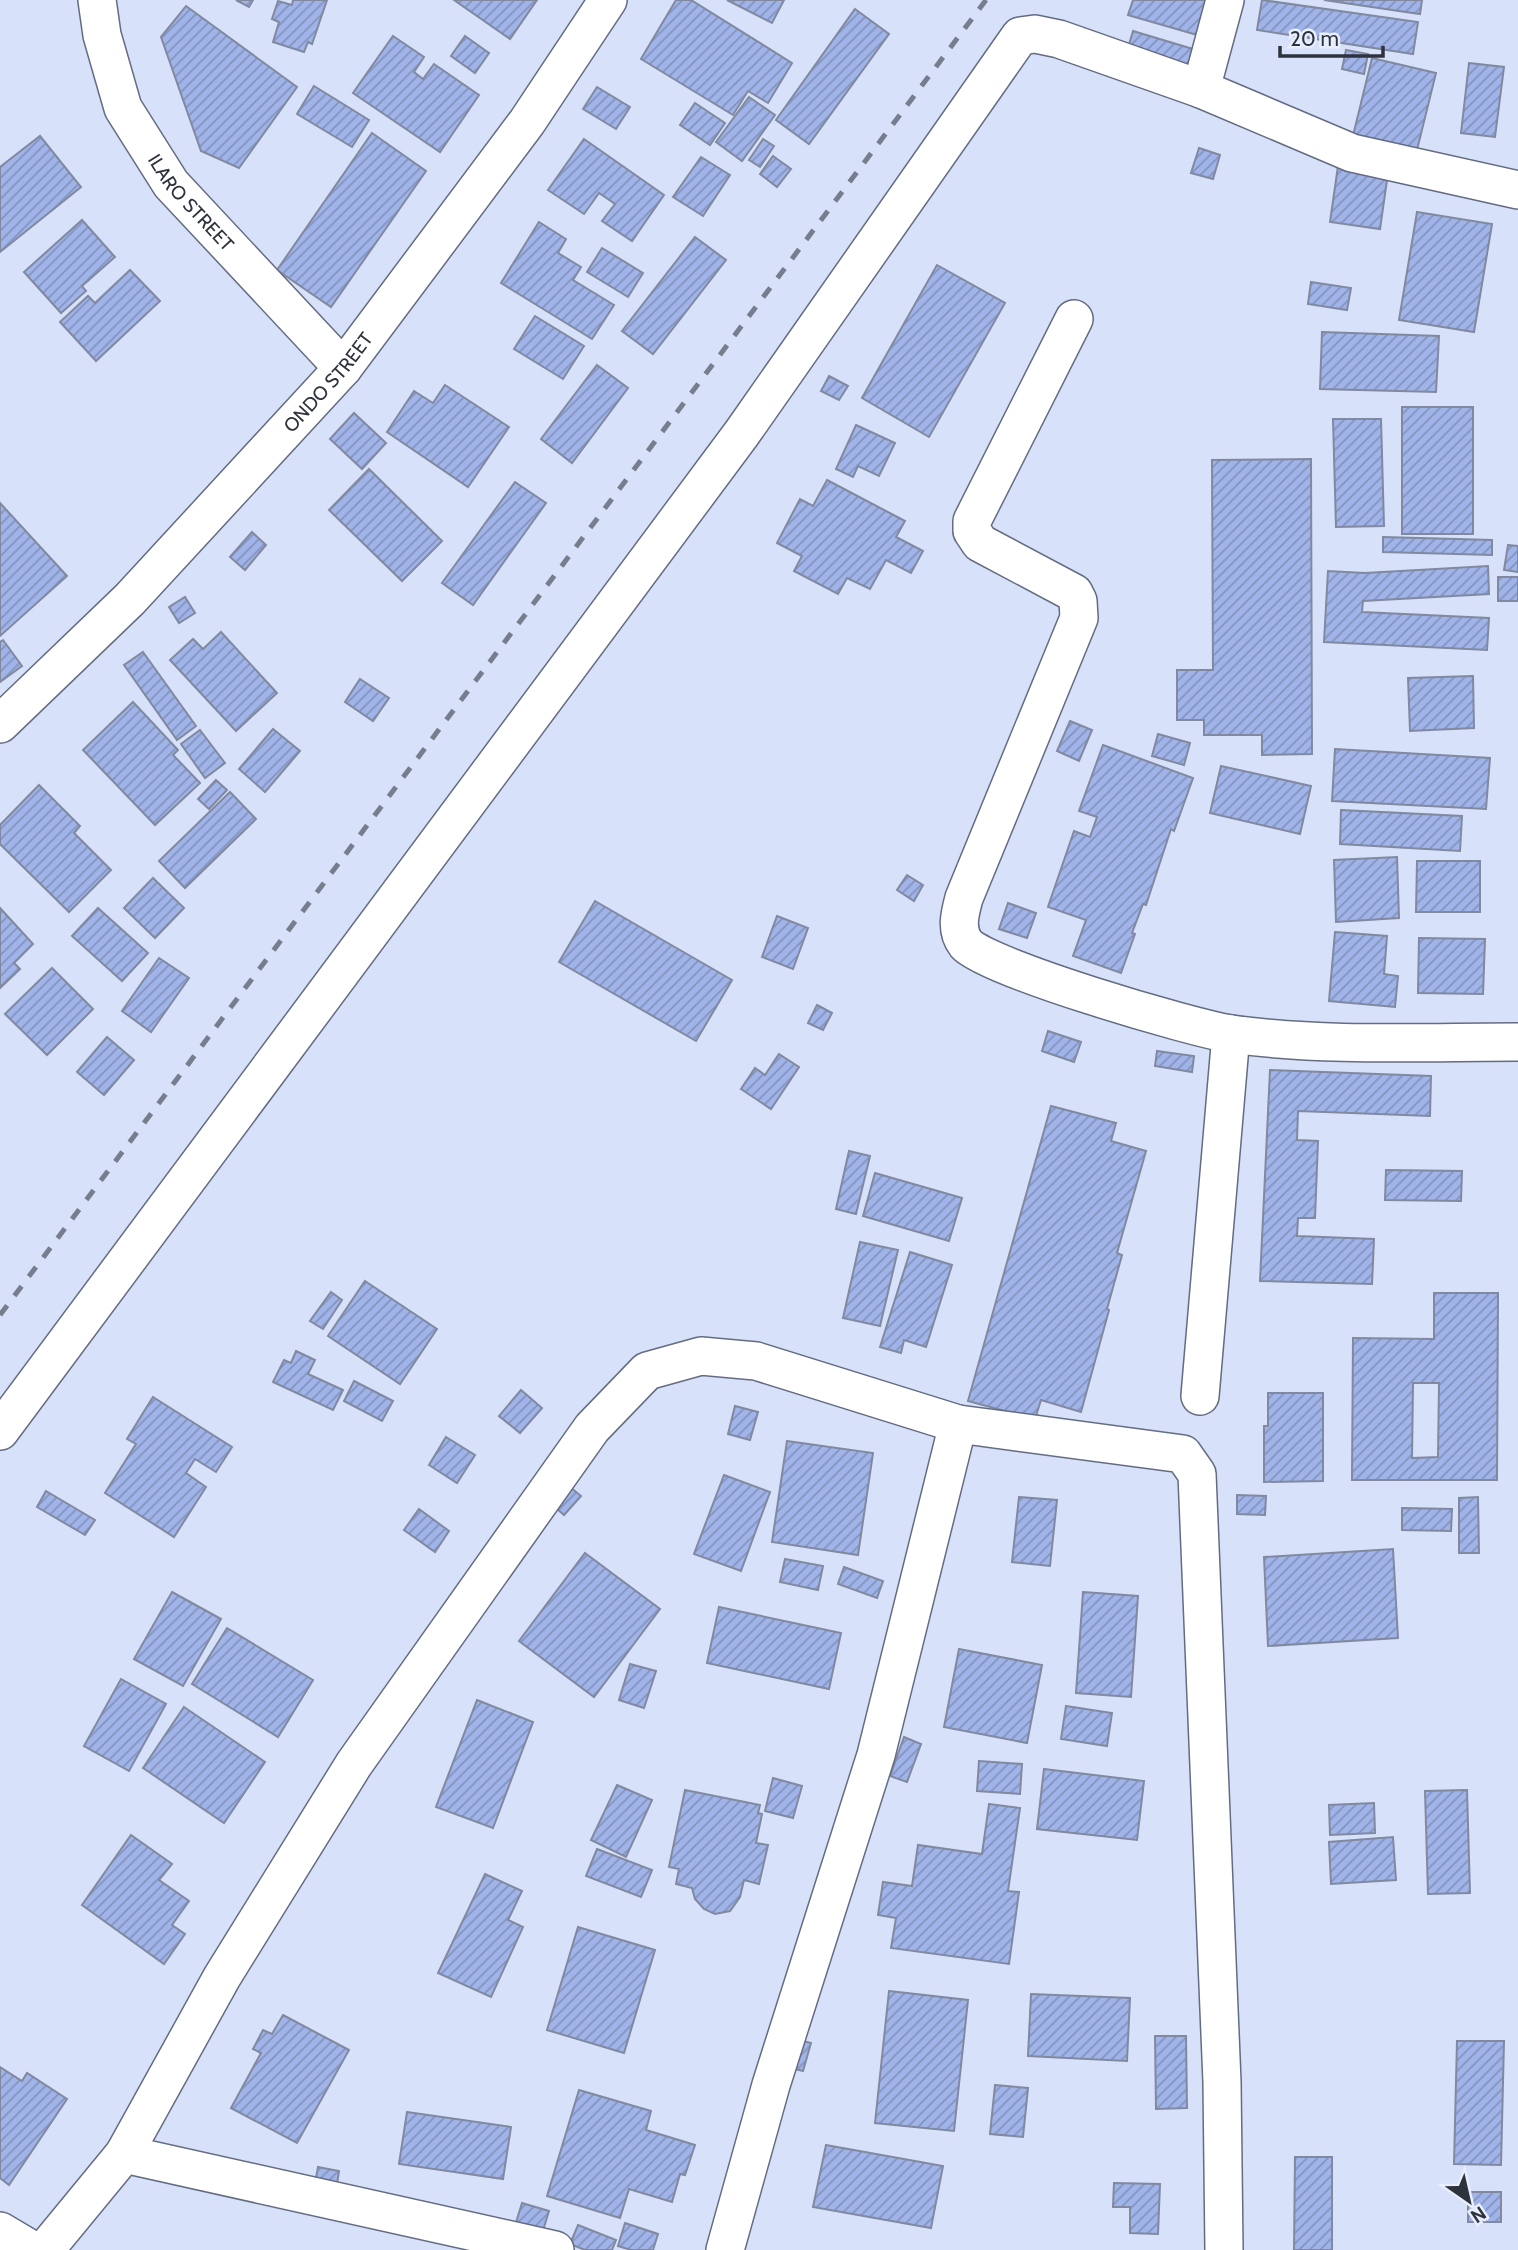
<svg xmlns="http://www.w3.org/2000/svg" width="1518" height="2250" viewBox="0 0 1518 2250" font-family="Cabin,sans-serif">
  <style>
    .building { fill: url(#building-hatch); stroke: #8089a0; stroke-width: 2; fill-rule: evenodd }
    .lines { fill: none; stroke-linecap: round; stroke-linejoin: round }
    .street-casing { stroke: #646c82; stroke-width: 40 }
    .street { stroke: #fff; stroke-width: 37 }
    .rail { stroke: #767d8d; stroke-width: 5; stroke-dasharray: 12 12; stroke-linecap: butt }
    .labels { text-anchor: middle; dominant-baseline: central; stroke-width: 5; stroke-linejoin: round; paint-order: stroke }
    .street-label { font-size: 19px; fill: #2e323c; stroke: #e8eefe }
  </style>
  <defs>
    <pattern id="building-hatch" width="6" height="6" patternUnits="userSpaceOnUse" patternTransform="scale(1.75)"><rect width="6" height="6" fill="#a0b4e9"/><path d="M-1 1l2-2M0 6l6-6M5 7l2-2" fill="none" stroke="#8393be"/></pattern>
  </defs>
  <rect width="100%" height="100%" fill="#d7e1fa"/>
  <!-- building -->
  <g class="building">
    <path d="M236,0H253L249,7Z"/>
    <path d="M293,0H327L312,44L308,42L304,52L273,42L279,22L272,19L278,1L292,5Z"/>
    <path d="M454,0H537L510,39Z"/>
    <path d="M676,0H691L792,63L768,103L748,91L733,115L641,59Z"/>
    <path d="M727,0H784L772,23Z"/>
    <path d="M1133,0H1215L1204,37L1128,15Z"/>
    <path d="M1262,0L1418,22L1413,54L1257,30Z"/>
    <path d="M1324,0H1422L1420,14Z"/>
    <path d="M186,6L297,87L239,168L201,151L161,37Z"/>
    <path d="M855,9L889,34L809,144L776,120Z"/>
    <path d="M1133,31L1193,49L1185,75L1125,58Z"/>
    <path d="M393,36L424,57L414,72L423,79L434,64L479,95L440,152L353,93Z"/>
    <path d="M465,36L489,53L475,73L451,56Z"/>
    <path d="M1346,50L1368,54L1364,74L1342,69Z"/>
    <path d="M1372,58L1436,73L1415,158L1351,144Z"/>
    <path d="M1469,63L1504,67L1495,137L1461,133Z"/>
    <path d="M314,86L369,120L352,147L297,114Z"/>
    <path d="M597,87L630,107L616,129L583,109Z"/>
    <path d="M749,97L775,115L742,161L716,142Z"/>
    <path d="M695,103L725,123L710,145L680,125Z"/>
    <path d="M372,133L426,171L331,307L277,270Z"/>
    <path d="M40,136L81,187L0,252V167Z"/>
    <path d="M584,139L664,195L632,241L602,221L615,204L599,193L584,214L548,190Z"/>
    <path d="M763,139L774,146L760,167L749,160Z"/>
    <path d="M1199,148L1220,155L1213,179L1191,173Z"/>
    <path d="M773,156L791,169L777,187L760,174Z"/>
    <path d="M701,157L730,175L703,216L673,197Z"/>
    <path d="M1338,166L1388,173L1380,229L1330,222Z"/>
    <path d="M1417,212L1492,224L1474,332L1399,320Z"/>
    <path d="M82,220L115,257L82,286L86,291L61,313L24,272Z"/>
    <path d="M539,222L566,239L558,253L581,267L573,280L614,305L592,339L501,283Z"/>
    <path d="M695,237L726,260L653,354L622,331Z"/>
    <path d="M602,248L643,273L628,297L587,272Z"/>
    <path d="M937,265L1005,303L929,437L862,398Z"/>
    <path d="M130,270L160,301L96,361L60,322L88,296L95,303Z"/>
    <path d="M1311,282L1351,288L1347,310L1308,304Z"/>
    <path d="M535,316L584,346L563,379L514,349Z"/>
    <path d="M1322,332L1439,336L1436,392L1320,389Z"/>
    <path d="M597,365L628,388L572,463L541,439Z"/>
    <path d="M829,376L848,386L839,400L821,391Z"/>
    <path d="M445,385L509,427L468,487L387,432L414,391L433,403Z"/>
    <rect x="1402" y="407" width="71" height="127"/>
    <path d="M354,413L386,443L362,469L330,439Z"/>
    <path d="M1333,419H1381L1384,526L1336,527Z"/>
    <path d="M856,425L895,443L879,476L858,466L853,477L836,469Z"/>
    <path d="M1311,459L1312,754L1262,755V735H1204V720H1177V670H1213L1212,460Z"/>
    <path d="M369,469L442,541L402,581L329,510Z"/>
    <path d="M827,480L905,521L896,537L923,551L911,573L886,560L870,589L847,578L838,594L794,571L802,556L777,543L800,499L813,506Z"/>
    <path d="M515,482L546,503L473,605L442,583Z"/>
    <path d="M0,503L67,576L0,636Z"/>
    <path d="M252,532L266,545L245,570L230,557Z"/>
    <path d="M1383,537L1492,540V555L1383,552Z"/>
    <path d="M1508,545L1518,546V572L1504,570Z"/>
    <path d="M1488,566L1489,594L1363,601L1362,612L1489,618L1487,650L1324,642L1328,571L1365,573Z"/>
    <rect x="1498" y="577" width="20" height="24"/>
    <path d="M185,597L195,613L179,623L169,607Z"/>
    <path d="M221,632L277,693L236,731L170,660L193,639L203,649Z"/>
    <path d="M3,640L22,666L0,682V642Z"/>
    <path d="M143,652L196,726L177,740L124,665Z"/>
    <path d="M1473,676L1474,728L1410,731L1408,678Z"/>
    <path d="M360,679L389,698L373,721L345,702Z"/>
    <path d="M133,702L178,750L173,755L200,783L155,825L83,750Z"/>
    <path d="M1070,721L1092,730L1079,761L1057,751Z"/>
    <path d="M273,729L300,751L265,792L239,769Z"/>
    <path d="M200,730L225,763L205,778L181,744Z"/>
    <path d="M1158,734L1190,743L1184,765L1152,756Z"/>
    <path d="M1103,745L1193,778L1174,831L1171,829L1146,905L1143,904L1132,933L1135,934L1121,973L1073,956L1086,920L1048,907L1074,831L1090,837L1097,817L1079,811Z"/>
    <path d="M1335,749L1490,758L1486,809L1332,801Z"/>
    <path d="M1221,766L1311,786L1300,834L1210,813Z"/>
    <path d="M216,780L227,790L209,809L198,799Z"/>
    <path d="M39,785L80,826L74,833L111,870L69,912L0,844V825Z"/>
    <path d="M230,792L256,819L185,888L159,861Z"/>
    <path d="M1341,810L1462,816L1460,851L1340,844Z"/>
    <path d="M1397,857L1399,918L1336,922L1334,860Z"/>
    <path d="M1417,861H1480V912H1416Z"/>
    <path d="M907,875L923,885L914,901L897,890Z"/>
    <path d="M153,878L184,908L155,938L124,908Z"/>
    <path d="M595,901L732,980L696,1041L559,962Z"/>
    <path d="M1008,903L1036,913L1027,938L999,929Z"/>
    <path d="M0,908L33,944L14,963L20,969L0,988Z"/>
    <path d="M98,908L148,953L122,981L72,936Z"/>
    <path d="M777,916L808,928L793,969L762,957Z"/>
    <path d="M1335,932L1387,936L1384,974L1398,976L1395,1007L1329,1001Z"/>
    <path d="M1419,938L1485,939L1483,994L1418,993Z"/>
    <path d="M159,958L189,978L151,1032L122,1011Z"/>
    <path d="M52,968L93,1009L47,1055L5,1014Z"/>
    <path d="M817,1005L832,1013L823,1030L808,1023Z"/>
    <path d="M1048,1031L1081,1042L1074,1062L1042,1051Z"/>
    <path d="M107,1037L134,1060L104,1095L77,1072Z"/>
    <path d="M1157,1051L1194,1056L1192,1072L1155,1066Z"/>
    <path d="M779,1054L799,1067L771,1109L741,1089L755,1068L765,1075Z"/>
    <path d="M1270,1070L1431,1076L1430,1116L1298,1111L1297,1140L1318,1141L1315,1218H1298L1297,1236L1374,1239L1372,1284L1260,1281Z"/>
    <path d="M1051,1106L1116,1123L1111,1141L1146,1151L1117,1253L1122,1255L1107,1309L1109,1310L1081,1412L1041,1400L1035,1419L968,1401Z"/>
    <path d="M849,1151L870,1156L856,1214L836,1209Z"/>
    <path d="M1386,1170L1462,1171L1461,1201L1385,1200Z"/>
    <path d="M875,1173L962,1198L949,1241L863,1216Z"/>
    <path d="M860,1242L898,1250L880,1326L843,1318Z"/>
    <path d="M910,1252L952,1265L926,1347L904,1340L901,1353L880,1347Z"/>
    <path d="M365,1281L437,1329L400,1384L328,1336Z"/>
    <path d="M331,1292L342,1300L323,1329L310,1321Z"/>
    <path d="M1434,1293H1498L1497,1480H1352L1353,1338L1434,1339ZM1413,1383H1439L1438,1457L1412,1458Z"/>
    <path d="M296,1351L315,1360L308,1374L343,1390L333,1410L273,1382L284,1360L291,1363Z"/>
    <path d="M354,1381L393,1401L382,1421L344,1401Z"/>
    <path d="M521,1390L542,1408L520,1433L499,1416Z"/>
    <path d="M1268,1393H1323V1481L1264,1482V1426H1268Z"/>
    <path d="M153,1397L232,1447L216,1472L195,1459L186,1473L206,1487L174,1537L105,1493L136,1444L127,1439Z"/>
    <path d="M735,1406L758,1412L750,1440L728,1434Z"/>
    <path d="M446,1437L475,1455L457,1483L429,1465Z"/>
    <path d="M787,1441L873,1453L858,1555L772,1542Z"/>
    <path d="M724,1475L770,1492L741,1571L694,1554Z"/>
    <path d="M564,1482L581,1496L564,1515L548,1501Z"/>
    <path d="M46,1491L95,1520L85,1535L37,1507Z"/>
    <path d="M1237,1495L1266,1496L1265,1515L1237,1514Z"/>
    <path d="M1019,1497L1057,1500L1050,1566L1012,1562Z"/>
    <path d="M1478,1497L1479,1553H1459V1498Z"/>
    <path d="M1402,1508L1452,1509L1451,1531L1402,1530Z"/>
    <path d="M419,1509L449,1531L435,1552L404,1530Z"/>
    <path d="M1393,1549L1398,1638L1268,1646L1264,1557Z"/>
    <path d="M585,1553L660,1609L594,1697L519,1641Z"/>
    <path d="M785,1559L823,1566L818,1590L780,1582Z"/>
    <path d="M844,1567L883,1581L877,1598L838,1584Z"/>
    <path d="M172,1592L221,1619L183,1686L134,1659Z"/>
    <path d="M1083,1592L1138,1596L1131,1697L1076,1693Z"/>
    <path d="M719,1607L841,1633L829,1689L707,1663Z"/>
    <path d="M227,1628L313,1680L278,1737L192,1684Z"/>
    <path d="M959,1649L1042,1665L1027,1743L944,1727Z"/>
    <path d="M630,1664L656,1671L644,1708L619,1700Z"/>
    <path d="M121,1679L166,1704L129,1771L84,1746Z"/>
    <path d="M477,1700L533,1722L493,1828L436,1807Z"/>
    <path d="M1066,1706L1112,1713L1107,1746L1061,1739Z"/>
    <path d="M184,1707L265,1762L224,1823L143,1768Z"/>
    <path d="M904,1737L921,1744L907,1782L890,1776Z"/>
    <path d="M979,1761L1022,1764L1020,1794L977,1791Z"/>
    <path d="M1044,1769L1144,1781L1137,1840L1037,1829Z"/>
    <path d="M773,1778L802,1786L793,1818L765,1811Z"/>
    <path d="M617,1785L652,1800L626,1857L591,1840Z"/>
    <path d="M685,1790L760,1805L758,1813L762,1814L756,1843L768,1845L759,1884L744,1880L740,1897L730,1911L715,1914L704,1909L695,1899L692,1888L676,1884L679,1869L669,1867Z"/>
    <path d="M1467,1790L1470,1893L1428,1894L1425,1791Z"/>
    <path d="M1374,1803L1375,1833L1330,1835L1329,1805Z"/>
    <path d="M989,1804L1020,1808L1008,1891L1019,1892L1009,1964L891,1948L896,1918L878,1915L883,1882L912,1886L918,1845L982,1854Z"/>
    <path d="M131,1835L172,1864L159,1880L189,1901L172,1925L185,1934L164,1964L82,1905Z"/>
    <path d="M1393,1837L1396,1880L1331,1884L1329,1842Z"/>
    <path d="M597,1849L652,1870L641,1897L586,1876Z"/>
    <path d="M485,1874L522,1891L508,1920L523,1927L491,1997L438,1973Z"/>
    <path d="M578,1927L655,1950L624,2053L547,2030Z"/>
    <path d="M889,1991L968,2000L954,2131L875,2123Z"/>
    <path d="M1031,1994L1130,1998L1127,2061L1028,2056Z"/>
    <path d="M283,2015L349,2050L297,2143L231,2108L261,2053L253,2049L263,2030L272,2034Z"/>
    <path d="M1155,2036H1186L1187,2108L1156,2109Z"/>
    <path d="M791,2038L811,2043L803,2071L783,2066Z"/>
    <path d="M1457,2041H1504L1501,2165L1454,2164Z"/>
    <path d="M0,2067L22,2081L27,2073L67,2099L9,2185L0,2178Z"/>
    <path d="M995,2085L1028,2088L1023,2137L990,2134Z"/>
    <path d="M579,2090L651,2111L646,2130L695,2145L685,2175L680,2174L672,2202L629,2189L620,2218L547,2196Z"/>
    <path d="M407,2112L511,2127L503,2179L399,2164Z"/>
    <path d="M826,2145L943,2166L931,2228L813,2207Z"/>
    <path d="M1295,2157H1332V2250H1294Z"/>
    <path d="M318,2167L339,2171L336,2191L314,2189Z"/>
    <path d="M1114,2183L1160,2184L1158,2234L1130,2233V2207H1113Z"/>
    <rect x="1468" y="2192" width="33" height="30"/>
    <path d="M522,2203L549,2211L541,2237L514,2229Z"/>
    <path d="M625,2223L658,2234L653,2250H631L618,2246Z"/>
    <path d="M578,2225L616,2240L612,2250H585L570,2244Z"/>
  </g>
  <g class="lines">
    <!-- street casing -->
    <g class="street-casing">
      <g id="street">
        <path id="s1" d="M97,0L102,35L123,108L171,184L343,368"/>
        <path d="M1225,0L1201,89L1352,153L1518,190"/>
        <path d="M1074,319L972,521V531L980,543L1074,593L1078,601L1079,618L964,898C960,913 955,930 966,944C987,968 1192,1028 1231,1034C1326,1047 1423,1042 1518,1042"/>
        <path id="s2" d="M0,724L130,599L343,368L527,122L608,0"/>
        <path d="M1200,1396L1231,1034"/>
        <path d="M0,1431L742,433L1020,36L1035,34L1059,39L1201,89"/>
        <path d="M124,2154L555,2250"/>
        <path d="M0,2231L32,2250"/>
        <path d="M45,2250L124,2154L222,1977L354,1764L592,1428L647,1371L701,1356L756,1361L958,1424"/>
        <path d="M725,2250L771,2085L876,1755L958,1424L1183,1454L1197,1474L1222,2082L1224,2250"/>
      </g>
    </g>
    <!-- street -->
    <use href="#street" class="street"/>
    <!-- rail -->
    <path class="rail" d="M0,1315L986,0"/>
  </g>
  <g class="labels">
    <!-- street labels -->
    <g class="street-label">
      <text stroke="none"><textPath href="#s1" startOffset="228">ILARO STREET</textPath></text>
      <text stroke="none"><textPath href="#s2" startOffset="474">ONDO STREET</textPath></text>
    </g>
  </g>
  <!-- north arrow -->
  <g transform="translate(1469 2201) rotate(146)" stroke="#e8eefe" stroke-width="5" paint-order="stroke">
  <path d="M0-5L12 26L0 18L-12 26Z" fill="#2e323c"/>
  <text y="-10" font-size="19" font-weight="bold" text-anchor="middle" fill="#2e323c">N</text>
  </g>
  <!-- scale -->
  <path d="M1280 46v10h103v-10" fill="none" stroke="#2e323c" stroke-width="3.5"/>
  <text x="1290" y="46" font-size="21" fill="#2e323c" stroke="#e8eefe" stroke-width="5" paint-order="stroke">20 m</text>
</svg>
